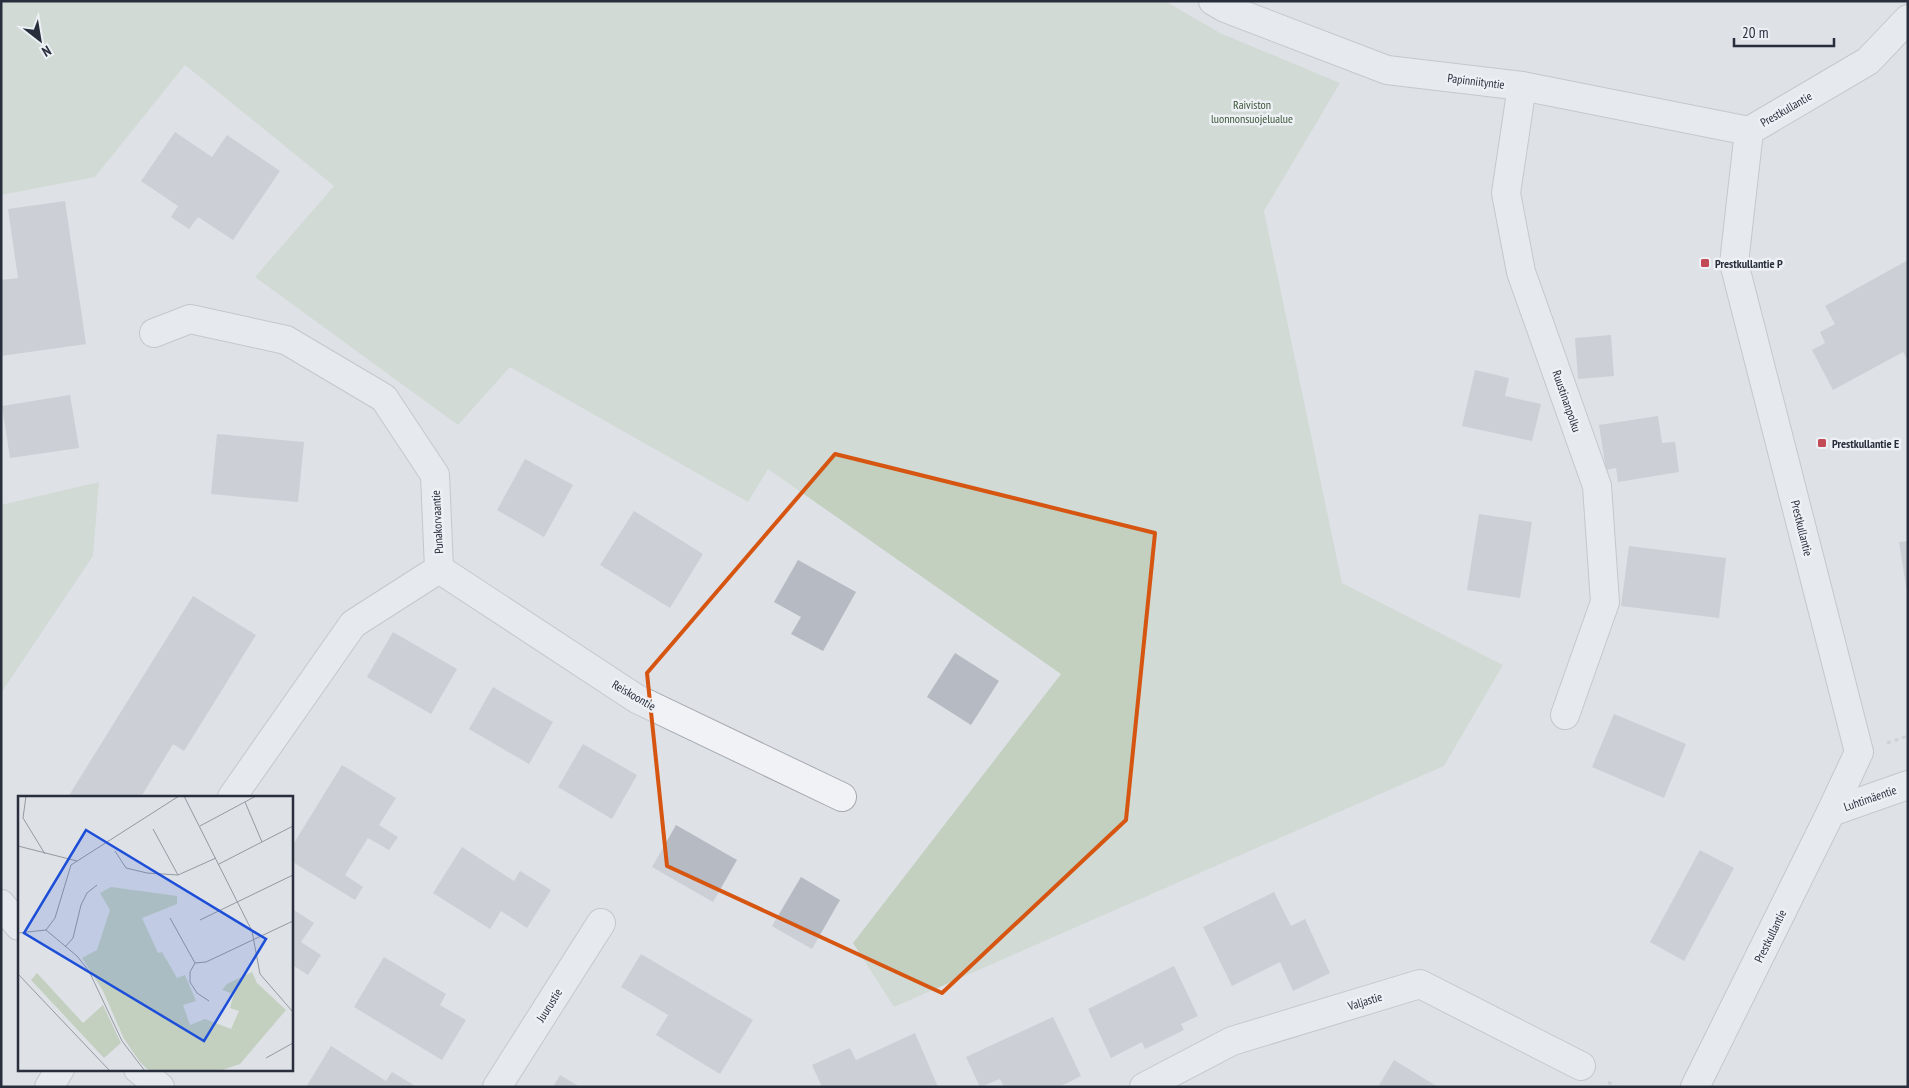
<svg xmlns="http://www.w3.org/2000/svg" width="1909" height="1088" viewBox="0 0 1909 1088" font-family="'PT Sans Narrow',sans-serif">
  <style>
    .green { fill: #c3d0c0 }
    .building { fill: #b5bac3 }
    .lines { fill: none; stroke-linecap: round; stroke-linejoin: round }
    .street-casing { stroke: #a4a8b0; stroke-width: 30 }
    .path { stroke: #bcbfc5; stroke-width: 3; stroke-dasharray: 4 4; stroke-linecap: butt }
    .street { stroke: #f0f2f5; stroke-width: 28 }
    .marked { fill: none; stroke: #d55511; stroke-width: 4; stroke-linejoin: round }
    .poi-dot { fill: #c34b57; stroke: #edf0f4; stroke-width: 2 }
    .labels { text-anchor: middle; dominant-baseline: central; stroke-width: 5; stroke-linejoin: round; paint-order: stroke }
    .street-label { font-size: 12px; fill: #282e3c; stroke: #edf0f4 }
    .park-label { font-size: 12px; fill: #3b5637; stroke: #edf0f4 }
    .poi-label { font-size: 12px; font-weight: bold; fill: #282e3c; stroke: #edf0f4; text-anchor: start }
    .inset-road { fill: none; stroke: #9599a2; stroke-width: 1 }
    .view { fill: #1d4ed8; fill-opacity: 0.15; stroke: #1d4ed8; stroke-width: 2.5 }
    .inset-edge { fill: none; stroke: #282e3c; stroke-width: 2.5 }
  </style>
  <rect width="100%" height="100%" fill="#dee1e6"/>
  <!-- green -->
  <g class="green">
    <path d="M1,1H1165L1220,33L1340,83L1264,211L1342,583L1503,665L1444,766L894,1007L853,943L1061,674L768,469L748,502L510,367L458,425L255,277L334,186L185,65L95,177L1,195Z"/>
    <path d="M99,482L93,556L1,693V505Z"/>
  </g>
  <!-- building -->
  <g class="building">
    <path d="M175,132L212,157L227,135L280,171L233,240L198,217L189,229L171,217L178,206L141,181Z"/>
    <path d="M65,201L86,344L1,356V280L18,278L8,209Z"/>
    <path d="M1908,260V361L1903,352L1833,390L1812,350L1825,343L1820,332L1835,324L1825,306Z"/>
    <path d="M1611,335L1614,376L1578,379L1575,338Z"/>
    <path d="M1475,370L1509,378L1505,396L1541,404L1532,441L1462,426Z"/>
    <path d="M70,395L79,448L10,458L2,406Z"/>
    <path d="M1658,416L1662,443L1675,442L1679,472L1618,482L1616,468L1606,470L1599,425Z"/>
    <path d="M217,434L304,442L298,502L211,494Z"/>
    <path d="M525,459L573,485L544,537L497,510Z"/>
    <path d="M634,511L703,554L670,608L600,565Z"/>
    <path d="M1479,514L1532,522L1520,598L1467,590Z"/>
    <path d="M1908,541V592H1907L1899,542Z"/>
    <path d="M1629,546L1726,558L1719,618L1621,606Z"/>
    <path d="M798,560L856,592L823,651L791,634L801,617L774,602Z"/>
    <path d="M193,596L256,635L184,751L173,744L141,797H68Z"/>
    <path d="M393,632L457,669L431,714L367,677Z"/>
    <path d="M955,653L999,681L971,725L927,697Z"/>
    <path d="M493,687L553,722L529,764L469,729Z"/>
    <path d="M1614,714L1686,744L1664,798L1592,767Z"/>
    <path d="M583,744L637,775L612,819L558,787Z"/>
    <path d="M342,765L396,798L379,825L398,837L389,850L368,838L345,875L363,887L355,900L291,861V848Z"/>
    <path d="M676,825L737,860L713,902L652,867Z"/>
    <path d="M462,847L514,881L520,871L551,890L527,928L501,911L490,929L433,893Z"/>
    <path d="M1700,850L1734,868L1684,961L1650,942Z"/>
    <path d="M801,877L840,900L812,949L772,926Z"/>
    <path d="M1274,892L1291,926L1305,919L1330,973L1293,991L1280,962L1232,986L1203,927Z"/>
    <path d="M291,908L314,923L301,942L321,955L308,975L291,964Z"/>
    <path d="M641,954L753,1020L720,1074L656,1035L668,1015L621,987Z"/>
    <path d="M384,957L446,994L440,1005L466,1020L442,1060L354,1007Z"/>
    <path d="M1174,966L1198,1016L1181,1024L1184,1030L1145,1049L1142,1042L1111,1058L1088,1009Z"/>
    <path d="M1053,1017L1081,1076L1059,1087H1004L1000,1079L980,1087L966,1057Z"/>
    <path d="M915,1033L938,1087H822L812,1065L850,1048L856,1060Z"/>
    <path d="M331,1046L386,1081L392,1072L417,1087H306Z"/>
    <path d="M1394,1060L1438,1087H1378Z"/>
    <path d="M560,1075L580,1087H553Z"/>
  </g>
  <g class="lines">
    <!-- street casing -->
    <g class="street-casing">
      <g id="street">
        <path d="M1213,1L1225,8L1387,70L1522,86L1749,131"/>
        <path d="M1522,86L1506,193L1521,272L1597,486L1605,602L1565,715"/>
        <path d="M154,333L190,319L286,340L384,398L435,475L439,569L353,624L232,797"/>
        <path d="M439,569L637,699L842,797"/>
        <path d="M1831,812L1908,785"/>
        <path d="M1,904L19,926"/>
        <path d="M138,1069L160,1087"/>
        <path d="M49,1087L60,1069"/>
        <path d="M497,1087L601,923"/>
        <path d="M1144,1087L1232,1041L1420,984L1581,1066"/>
        <path d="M1695,1087L1831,812L1859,752L1734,263L1749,131L1868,61L1908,19"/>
      </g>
    </g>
    <!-- path -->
    <g class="path">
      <path d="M1887,743L1908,736"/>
      <path d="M1608,1082L1616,1087"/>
    </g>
    <!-- street -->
    <use href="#street" class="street"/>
  </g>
  <!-- marked area -->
  <path d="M0 0H1909V1088H0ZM835,454L1155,533L1126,820L942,993L667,866L647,673Z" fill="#dee1e6" fill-opacity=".55" fill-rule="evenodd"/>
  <path class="marked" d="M835,454L1155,533L1126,820L942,993L667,866L647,673Z"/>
  <!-- markers -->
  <g class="poi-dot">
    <rect x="1700" y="258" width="10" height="10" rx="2.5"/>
    <rect x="1817" y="438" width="10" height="10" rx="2.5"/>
  </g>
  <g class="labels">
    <!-- street labels -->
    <g class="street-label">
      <text transform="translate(1476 81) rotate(7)">Papinniityntie</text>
      <text transform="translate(1786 109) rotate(-30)">Prestkullantie</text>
      <text transform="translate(1567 401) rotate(71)">Ruustinanpolku</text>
      <text transform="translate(437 522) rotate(-93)">Punakorvaantie</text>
      <text transform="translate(1802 528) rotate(76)">Prestkullantie</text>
      <text transform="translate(634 695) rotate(30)">Reiskoontie</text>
      <text transform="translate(1870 798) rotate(-19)">Luhtimäentie</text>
      <text transform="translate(1770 936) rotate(-64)">Prestkullantie</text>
      <text transform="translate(1365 1001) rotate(-17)">Valjastie</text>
      <text transform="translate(549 1005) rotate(-58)">Juurustie</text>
    </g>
    <!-- park labels -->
    <g class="park-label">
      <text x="1252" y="104">Raiviston<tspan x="1252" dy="14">luonnonsuojelualue</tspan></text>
    </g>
    <!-- poi labels -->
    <g class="poi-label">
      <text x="1715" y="263">Prestkullantie P</text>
      <text x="1832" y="443">Prestkullantie E</text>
    </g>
  </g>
  <!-- overview -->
  <g transform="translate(18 796)">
    <rect width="275" height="275" fill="#dee1e6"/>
    <path d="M93,91L159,100V108L124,122L140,157L144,156L159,182L167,179L178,205L165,209L172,229L187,223L213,233L221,215L212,212L216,198L204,194L209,188L234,176L239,187L268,214L222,268L201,275H131L122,266L106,243L85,195L64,162L79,154L92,114L82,97ZM19,177L65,227L85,209L103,247L86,262L13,184Z" fill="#c3d0c0"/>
    <path class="inset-road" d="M8,0L5,22L27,58M166,0L234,135L242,178L275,216M227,6L244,46M182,30L238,0M135,33L160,79M0,50L59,65M97,55L108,72L129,77L160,79L198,62M201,68L275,30M152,122L177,167M182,124L275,79M28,134L59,160L71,175L104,245L127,275M0,137L28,134L37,122L53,69L161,0M47,151L55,142L63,109L69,97L79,89M0,178L92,275M191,205L179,197L172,186V176L177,167L188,166L275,125M248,262L275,247"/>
    <path class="view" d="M68,34L248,143L186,245L6,137Z"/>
    <rect width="275" height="275" class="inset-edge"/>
  </g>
  <!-- border -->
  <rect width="1909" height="1088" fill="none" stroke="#282e3c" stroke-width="5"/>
  <!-- north arrow -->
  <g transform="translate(40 40) rotate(149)" stroke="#edf0f4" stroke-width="4" paint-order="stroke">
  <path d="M0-4L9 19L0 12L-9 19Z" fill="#282e3c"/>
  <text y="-8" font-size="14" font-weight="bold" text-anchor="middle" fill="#282e3c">N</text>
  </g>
  <!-- scale -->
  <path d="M1734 38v8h100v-8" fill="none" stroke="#282e3c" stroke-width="2.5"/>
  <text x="1742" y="38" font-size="15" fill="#282e3c" stroke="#edf0f4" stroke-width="4" paint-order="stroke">20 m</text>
</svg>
